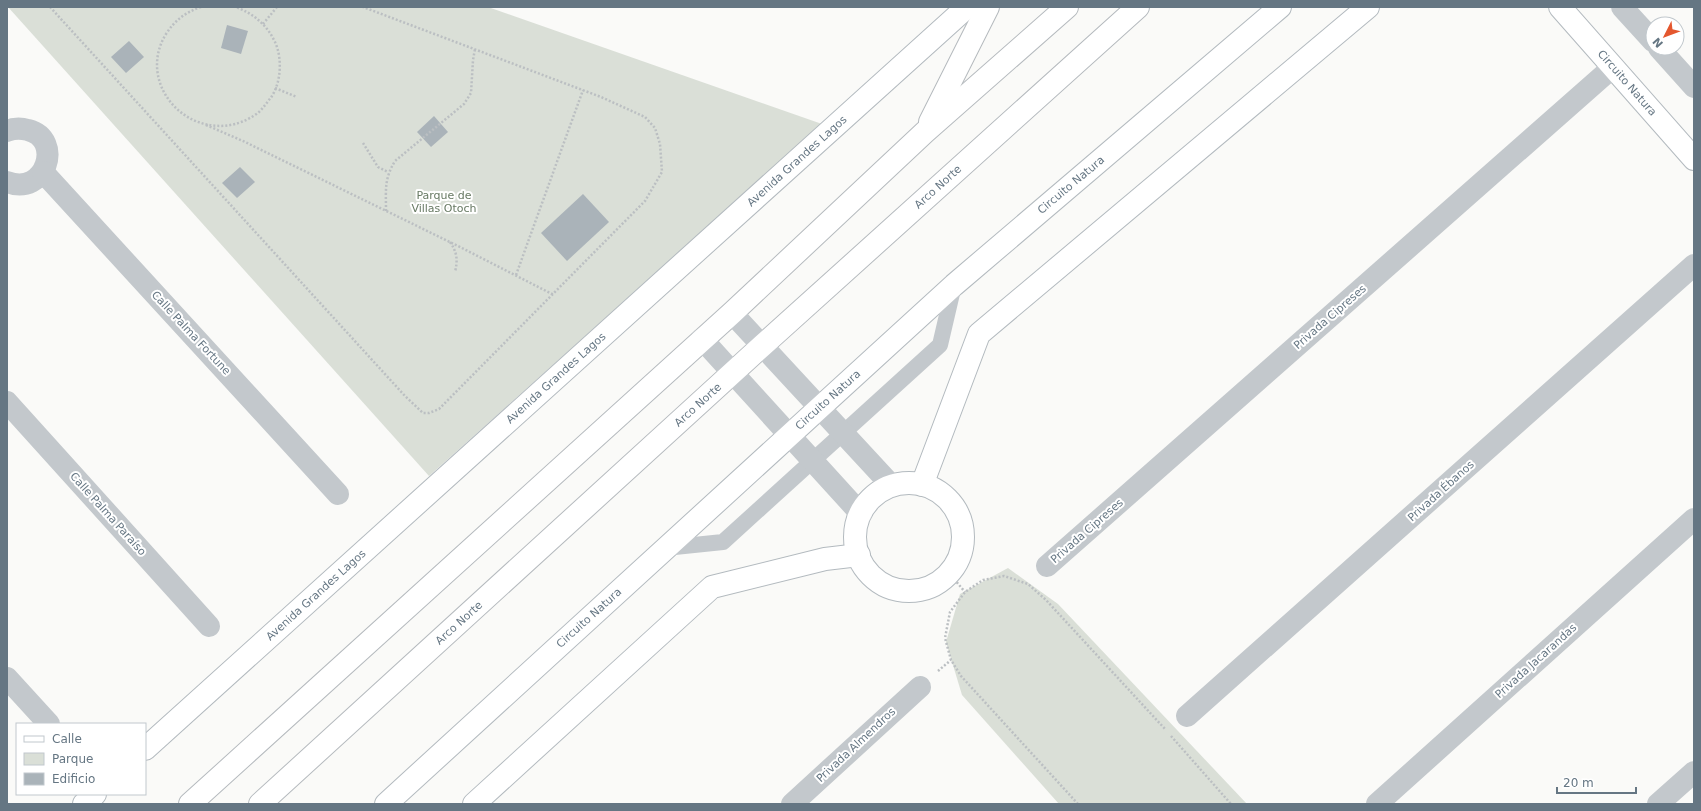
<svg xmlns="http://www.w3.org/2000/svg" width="1701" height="811" viewBox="0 0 1701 811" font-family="'DejaVu Sans',sans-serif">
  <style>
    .green { fill: #dadfd7 }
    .building { fill: #aab3b9 }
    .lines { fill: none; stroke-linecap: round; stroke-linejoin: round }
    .secondary-casing { stroke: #b3babf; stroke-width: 24 }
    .primary-casing { stroke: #b5babe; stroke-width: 24 }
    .path { stroke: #bbbfc2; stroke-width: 2.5; stroke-dasharray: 2 2; stroke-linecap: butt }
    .lane { stroke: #c3c8cc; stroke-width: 16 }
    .street { stroke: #c3c8cc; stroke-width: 22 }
    .secondary { stroke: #fff; stroke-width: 22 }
    .primary { stroke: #fff; stroke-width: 22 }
    .labels { text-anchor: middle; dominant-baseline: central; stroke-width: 4; stroke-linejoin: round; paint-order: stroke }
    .street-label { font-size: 11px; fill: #657683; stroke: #fff }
    .park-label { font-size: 11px; fill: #687a64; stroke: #fff }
  </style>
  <rect width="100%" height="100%" fill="#fafaf8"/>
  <!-- green -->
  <g class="green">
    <path d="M8,7H488L822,124L429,476Z"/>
    <path d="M1008,568L1058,604L1247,804H1059L962,695L946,642L960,594Z"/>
  </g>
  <!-- building -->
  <g class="building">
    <path d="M227,25L248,31L241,54L221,48Z"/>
    <path d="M129,41L144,57L126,73L111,57Z"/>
    <path d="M434,116L448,132L431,147L417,132Z"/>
    <path d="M240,167L255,182L237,198L222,183Z"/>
    <path d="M583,194L609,222L567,261L541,233Z"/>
  </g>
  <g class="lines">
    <!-- secondary casing -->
    <g class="secondary-casing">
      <g id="secondary">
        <path d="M1560,7L1694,159"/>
        <circle cx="909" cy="537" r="54"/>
        <path d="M922,485L979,334L1368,7"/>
        <path d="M145,749L967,7"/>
        <path d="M84,804L95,794"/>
        <path d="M386,804L954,285L1280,7"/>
        <path d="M474,804L712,587L825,559L859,555"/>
      </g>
    </g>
    <!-- primary casing -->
    <g class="primary-casing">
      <g id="primary">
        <path d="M930,122L988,7"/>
        <path d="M190,804L732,313L925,132L1067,7"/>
        <path d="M260,804L763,345L1138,7"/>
      </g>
    </g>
    <!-- path -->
    <g class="path">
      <path d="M50,7L405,396L423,413H429L439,409L645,201L662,172L660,144L655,128L645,117L601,97L363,7"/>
      <path d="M201,7C186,12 175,20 166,34C137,81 183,137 235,124C243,122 253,117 259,112C263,108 266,104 269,100C281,86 283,59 275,42C267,25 254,14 236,7"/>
      <path d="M263,24L277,7"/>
      <path d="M275,88L297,97"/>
      <path d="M206,125L243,141L458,246L554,295"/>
      <path d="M363,143L378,167L388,172"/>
      <path d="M386,211C386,190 384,179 395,161L464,104L471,93L473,60L475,49"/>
      <path d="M450,242C457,252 458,260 455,272"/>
      <path d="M516,275L583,90"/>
      <path d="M949,573L965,592"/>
      <path d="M938,671L951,660"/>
      <path d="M1171,736L1231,804"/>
      <path d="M1078,804L961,676L951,660L945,638L950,612L965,592L983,580L1004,576L1028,584L1046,600L1165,729"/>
    </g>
    <!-- lane -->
    <path class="lane" d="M665,548L723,542L940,345L954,285"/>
    <!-- street -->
    <g class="street">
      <path d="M1622,7L1653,41"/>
      <path d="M1659,48L1694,87"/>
      <path d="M7,131C14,128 21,128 28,130C64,139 46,197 7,182"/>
      <path d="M43,172L338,494"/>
      <path d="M732,313L892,486"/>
      <path d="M702,339L861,514"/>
      <path d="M7,402L209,626"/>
      <path d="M1047,566L1613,67"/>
      <path d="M7,678L49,724"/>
      <path d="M1187,716L1694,265"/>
      <path d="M792,804L920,687"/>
      <path d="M1377,804L1694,519"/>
      <path d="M1658,804L1694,772"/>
    </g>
    <!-- secondary -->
    <use href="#secondary" class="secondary"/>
    <!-- primary -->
    <use href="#primary" class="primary"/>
  </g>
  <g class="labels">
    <!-- street labels -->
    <g class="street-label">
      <text transform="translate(1627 83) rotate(49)">Circuito Natura</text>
      <text transform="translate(797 161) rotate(-42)">Avenida Grandes Lagos</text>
      <text transform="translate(1071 185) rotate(-40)">Circuito Natura</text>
      <text transform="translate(938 187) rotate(-42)">Arco Norte</text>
      <text transform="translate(1330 317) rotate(-41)">Privada Cipreses</text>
      <text transform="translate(191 333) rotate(47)">Calle Palma Fortune</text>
      <text transform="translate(556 378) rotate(-42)">Avenida Grandes Lagos</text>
      <text transform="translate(828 400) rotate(-42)">Circuito Natura</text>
      <text transform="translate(698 405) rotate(-42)">Arco Norte</text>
      <text transform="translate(1441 491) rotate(-42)">Privada Ébanos</text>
      <text transform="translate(108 514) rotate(48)">Calle Palma Paraíso</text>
      <text transform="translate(1087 531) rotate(-41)">Privada Cipreses</text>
      <text transform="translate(316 595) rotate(-42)">Avenida Grandes Lagos</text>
      <text transform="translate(589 618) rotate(-42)">Circuito Natura</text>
      <text transform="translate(459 623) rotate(-42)">Arco Norte</text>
      <text transform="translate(1536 661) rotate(-42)">Privada Jacarandas</text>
      <text transform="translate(856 745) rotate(-43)">Privada Almendros</text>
    </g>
    <!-- park labels -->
    <g class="park-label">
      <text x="444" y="195">Parque de<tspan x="444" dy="13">Villas Otoch</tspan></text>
    </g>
  </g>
  <!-- border -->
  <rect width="1701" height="811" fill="none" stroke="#657683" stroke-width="16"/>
  <!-- legend -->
  <rect x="16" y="723" width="130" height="72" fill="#ffffff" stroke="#c1c8cd"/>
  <rect x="24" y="736" width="20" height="6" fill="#ffffff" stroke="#c1c8cd"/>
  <text x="52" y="743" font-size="12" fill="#657683">Calle</text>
  <rect x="24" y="753" width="20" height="12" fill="#dadfd7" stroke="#c1c8cd"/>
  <text x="52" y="763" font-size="12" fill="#657683">Parque</text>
  <rect x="24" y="773" width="20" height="12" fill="#aab3b9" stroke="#c1c8cd"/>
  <text x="52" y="783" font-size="12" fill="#657683">Edificio</text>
  <!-- north arrow -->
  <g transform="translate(1665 36) rotate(228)"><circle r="19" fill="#ffffff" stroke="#c1c8cd"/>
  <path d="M0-3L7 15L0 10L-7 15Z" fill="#e4572e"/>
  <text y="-6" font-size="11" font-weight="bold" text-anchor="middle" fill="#657683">N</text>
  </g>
  <!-- scale -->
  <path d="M1557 787v6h79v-6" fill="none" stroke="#657683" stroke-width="2"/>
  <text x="1563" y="787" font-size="12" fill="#657683" stroke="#ffffff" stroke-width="3" paint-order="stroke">20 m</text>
</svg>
